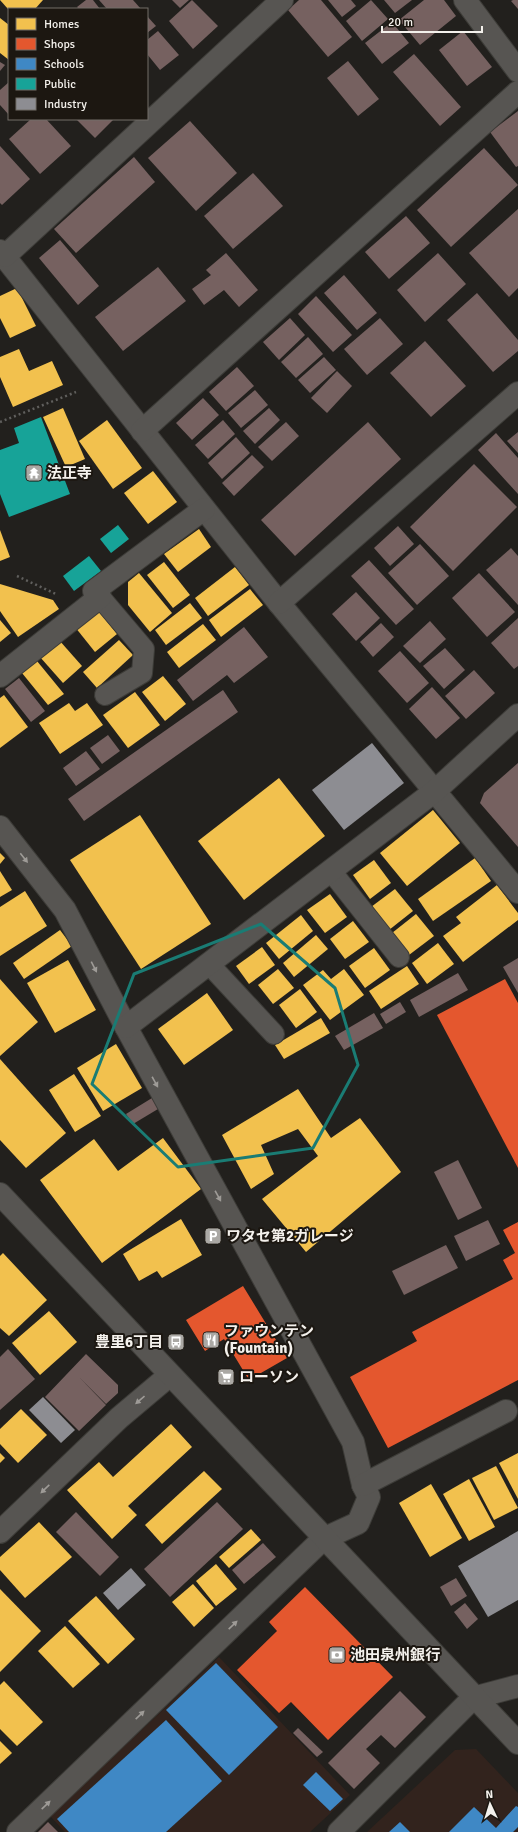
<svg xmlns="http://www.w3.org/2000/svg" width="518" height="1832" viewBox="0 0 518 1832" font-family="Signika,'Noto Sans JP',sans-serif">
  <style>
    .education { fill: #32231d }
    .homes { fill: #f2c14e }
    .shops { fill: #e4572e }
    .schools { fill: #3f88c5 }
    .public { fill: #17a398 }
    .industry { fill: #8d8d92 }
    .building { fill: #766160 }
    .lines { fill: none; stroke-linecap: round; stroke-linejoin: round }
    .service-casing { stroke: #3d3c38; stroke-width: 22 }
    .minor-casing { stroke: #3d3c38; stroke-width: 24 }
    .tertiary-casing { stroke: #3d3c38; stroke-width: 24 }
    .path { stroke: #605f5d; stroke-width: 2.5; stroke-dasharray: 2 3; stroke-linecap: butt }
    .service { stroke: #575552; stroke-width: 20 }
    .minor { stroke: #575552; stroke-width: 22 }
    .tertiary { stroke: #575552; stroke-width: 22 }
    .oneway { fill: #9e9b97 }
    .marked { fill: none; stroke: #1a7c74; stroke-width: 3; stroke-linejoin: round }
    .labels { text-anchor: middle; dominant-baseline: central; stroke-width: 4; stroke-linejoin: round; paint-order: stroke }
    .poi-label { font-size: 15px; font-weight: bold; fill: #f4f1ec; stroke: #1c1711; text-anchor: start }
  </style>
  <rect width="100%" height="100%" fill="#22201d"/>
  <!-- education -->
  <g class="education">
    <path d="M219,1657L350,1795L310,1832H65L50,1816Z"/>
    <path d="M476,1749L518,1793V1832H367L455,1750Z"/>
  </g>
  <!-- homes -->
  <g class="homes">
    <path d="M0,0H43L35,9H8Z"/>
    <path d="M0,18L9,25V60L0,53Z"/>
    <path d="M17,288L36,326L10,338L0,318V296Z"/>
    <path d="M19,349L29,371L52,361L63,385L13,407L0,377V357Z"/>
    <path d="M63,408L85,459L66,467L43,417Z"/>
    <path d="M107,420L142,468L113,489L79,441Z"/>
    <path d="M153,471L177,502L148,524L124,493Z"/>
    <path d="M199,529L211,547L178,572L164,554Z"/>
    <path d="M0,530L10,557L0,561Z"/>
    <path d="M164,562L190,595L173,608L147,575Z"/>
    <path d="M235,567L249,585L208,616L195,598Z"/>
    <path d="M139,573L172,613L150,632L128,605V582Z"/>
    <path d="M0,584L53,600L59,609L18,637L0,611Z"/>
    <path d="M250,589L263,605L221,637L209,620Z"/>
    <path d="M190,603L202,618L166,645L155,630Z"/>
    <path d="M97,609L117,634L95,652L75,627Z"/>
    <path d="M0,620L11,633L0,642Z"/>
    <path d="M203,624L216,640L179,668L167,652Z"/>
    <path d="M59,640L82,666L63,683L40,657Z"/>
    <path d="M119,640L133,655L97,688L83,672Z"/>
    <path d="M37,661L64,694L48,705L22,673Z"/>
    <path d="M163,676L186,704L165,721L142,692Z"/>
    <path d="M135,692L160,725L128,748L103,715Z"/>
    <path d="M4,695L28,727L0,748V698Z"/>
    <path d="M69,703L75,711L87,703L103,725L60,754L39,723Z"/>
    <path d="M279,778L325,836L244,900L198,841Z"/>
    <path d="M433,810L460,843L407,886L380,853Z"/>
    <path d="M140,815L211,924L141,969L70,860Z"/>
    <path d="M0,853L5,858L0,864Z"/>
    <path d="M475,858L491,881L433,921L418,899Z"/>
    <path d="M374,860L391,883L370,899L353,875Z"/>
    <path d="M0,871L12,890L0,897Z"/>
    <path d="M497,885L518,913V920L463,962L443,936L461,923L456,917Z"/>
    <path d="M395,889L413,911L389,930L371,907Z"/>
    <path d="M25,891L47,926L0,956V907Z"/>
    <path d="M330,894L347,917L325,933L307,910Z"/>
    <path d="M416,914L434,936L409,955L392,933Z"/>
    <path d="M301,915L313,931L279,959L266,943Z"/>
    <path d="M353,921L369,942L345,959L330,939Z"/>
    <path d="M60,930L72,946L24,979L13,963Z"/>
    <path d="M316,935L328,949L294,977L283,963Z"/>
    <path d="M438,943L454,964L427,984L412,963Z"/>
    <path d="M262,947L275,965L249,984L236,966Z"/>
    <path d="M374,948L390,970L365,988L349,966Z"/>
    <path d="M68,960L96,1010L55,1033L27,983Z"/>
    <path d="M407,966L419,984L381,1009L369,991Z"/>
    <path d="M278,969L294,988L273,1004L258,985Z"/>
    <path d="M344,969L364,995L330,1020L303,985L323,970L331,979Z"/>
    <path d="M0,979L38,1022L0,1056Z"/>
    <path d="M300,989L317,1012L296,1028L279,1005Z"/>
    <path d="M207,993L233,1030L184,1065L158,1029Z"/>
    <path d="M321,1018L330,1033L284,1059L275,1045Z"/>
    <path d="M116,1044L142,1088L103,1111L77,1068Z"/>
    <path d="M0,1059L66,1133L26,1168L0,1140Z"/>
    <path d="M74,1074L101,1116L75,1132L49,1090Z"/>
    <path d="M298,1089L331,1138L360,1118L401,1172L306,1252L262,1199L318,1156L298,1129L261,1145L274,1174L251,1189L222,1135Z"/>
    <path d="M163,1138L201,1189L102,1263L40,1180L94,1139L118,1171Z"/>
    <path d="M181,1219L202,1255L162,1278L157,1271L139,1281L123,1254Z"/>
    <path d="M3,1253L47,1300L9,1336L0,1328V1256Z"/>
    <path d="M49,1311L77,1342L40,1375L12,1343Z"/>
    <path d="M21,1409L47,1435L18,1463L0,1444V1429Z"/>
    <path d="M171,1424L192,1447L128,1506L137,1515L112,1539L67,1490L99,1462L113,1477Z"/>
    <path d="M0,1453L5,1458L0,1463Z"/>
    <path d="M518,1453V1499L499,1463Z"/>
    <path d="M496,1466L518,1508L494,1520L472,1478Z"/>
    <path d="M204,1471L222,1489L162,1544L145,1525Z"/>
    <path d="M469,1479L495,1527L469,1541L443,1494Z"/>
    <path d="M431,1484L462,1538L430,1557L399,1503Z"/>
    <path d="M39,1522L72,1557L25,1598L0,1570V1557Z"/>
    <path d="M251,1529L261,1540L229,1568L219,1557Z"/>
    <path d="M216,1564L237,1589L216,1606L196,1581Z"/>
    <path d="M193,1584L214,1608L194,1627L172,1602Z"/>
    <path d="M0,1589L41,1631L0,1672Z"/>
    <path d="M96,1596L135,1639L108,1664L68,1621Z"/>
    <path d="M65,1626L100,1664L73,1688L38,1651Z"/>
    <path d="M4,1681L43,1722L17,1746L0,1729V1685Z"/>
    <path d="M0,1741L12,1753L0,1764Z"/>
  </g>
  <!-- shops -->
  <g class="shops">
    <path d="M505,979L518,1003V1168L437,1015Z"/>
    <path d="M518,1222V1380L388,1448L350,1377L417,1341L412,1332L513,1279L503,1260L515,1253L503,1230Z"/>
    <path d="M243,1286L287,1358L249,1380L224,1339L205,1351L186,1320Z"/>
    <path d="M305,1587L393,1677L328,1740L291,1702L279,1713L237,1670L277,1631L269,1622Z"/>
  </g>
  <!-- schools -->
  <g class="schools">
    <path d="M216,1663L278,1727L229,1775L166,1710Z"/>
    <path d="M166,1720L222,1781L166,1832H69L57,1819Z"/>
    <path d="M316,1772L343,1799L330,1811L303,1785Z"/>
    <path d="M516,1806L518,1807V1827L513,1832H449L474,1807L496,1828Z"/>
    <path d="M400,1822L410,1832H389Z"/>
  </g>
  <!-- public -->
  <g class="public">
    <path d="M41,417L70,494L9,517L0,494V450L19,443L14,428Z"/>
    <path d="M118,525L129,539L111,553L100,539Z"/>
    <path d="M89,556L101,571L74,591L63,576Z"/>
  </g>
  <!-- industry -->
  <g class="industry">
    <path d="M372,743L404,783L344,830L312,790Z"/>
    <path d="M43,1397L75,1430L61,1443L29,1410Z"/>
    <path d="M518,1531V1600L488,1617L458,1566Z"/>
    <path d="M131,1568L146,1585L118,1610L103,1593Z"/>
  </g>
  <!-- building -->
  <g class="building">
    <path d="M86,0H93L100,9H79L77,7Z"/>
    <path d="M99,0H133L141,9H107Z"/>
    <path d="M172,0H189L180,8Z"/>
    <path d="M192,0L218,26L193,49L169,21Z"/>
    <path d="M299,0H321L352,37L328,57L288,10Z"/>
    <path d="M328,0H351L356,6L342,17Z"/>
    <path d="M371,0L388,19L362,41L346,21Z"/>
    <path d="M384,0H412L395,13Z"/>
    <path d="M424,0H444L456,16L420,45L399,20Z"/>
    <path d="M513,0H518V9L511,1Z"/>
    <path d="M147,16L156,26L147,33Z"/>
    <path d="M392,22L409,43L382,64L365,43Z"/>
    <path d="M158,31L179,55L160,70L147,54V40Z"/>
    <path d="M463,31L492,67L467,86L439,50Z"/>
    <path d="M414,54L461,107L440,126L393,72Z"/>
    <path d="M348,61L379,99L358,116L327,78Z"/>
    <path d="M0,62L5,65L0,71Z"/>
    <path d="M9,82V115L0,105V90Z"/>
    <path d="M518,111V166L516,167L490,132Z"/>
    <path d="M31,119H46L71,146L40,174L9,139Z"/>
    <path d="M76,119H114L95,138Z"/>
    <path d="M190,121L237,173L196,211L148,158Z"/>
    <path d="M0,146L30,179L2,205L0,203Z"/>
    <path d="M484,148L518,185L451,247L417,210Z"/>
    <path d="M134,157L155,182L76,253L54,229Z"/>
    <path d="M253,173L283,206L233,249L204,216Z"/>
    <path d="M518,209V288L509,297L469,253Z"/>
    <path d="M406,216L430,243L389,279L365,252Z"/>
    <path d="M60,240L99,286L78,305L39,258Z"/>
    <path d="M226,253L258,290L239,307L224,290L204,305L192,289L211,275L206,270Z"/>
    <path d="M438,253L466,284L425,322L397,290Z"/>
    <path d="M158,267L186,301L123,351L95,317Z"/>
    <path d="M344,275L377,313L357,330L324,293Z"/>
    <path d="M477,293L518,340V351L493,372L447,320Z"/>
    <path d="M316,296L352,335L333,352L298,314Z"/>
    <path d="M290,318L305,335L279,360L263,342Z"/>
    <path d="M380,318L403,344L367,375L344,349Z"/>
    <path d="M308,337L323,354L296,378L281,362Z"/>
    <path d="M425,341L466,386L431,417L390,373Z"/>
    <path d="M324,357L336,370L310,393L298,380Z"/>
    <path d="M237,367L254,386L226,411L209,392Z"/>
    <path d="M337,371L352,386L327,413L311,398Z"/>
    <path d="M255,390L268,405L241,428L228,413Z"/>
    <path d="M203,398L219,415L192,440L176,423Z"/>
    <path d="M269,408L280,420L255,444L243,431Z"/>
    <path d="M223,420L235,434L208,459L195,445Z"/>
    <path d="M286,422L299,436L272,461L258,447Z"/>
    <path d="M368,422L401,459L295,556L261,520Z"/>
    <path d="M518,432V453L507,441Z"/>
    <path d="M496,433L518,458V494L478,450Z"/>
    <path d="M236,437L250,453L222,479L208,463Z"/>
    <path d="M252,455L264,467L234,496L222,483Z"/>
    <path d="M474,464L517,507L453,571L410,527Z"/>
    <path d="M398,526L414,544L390,566L374,548Z"/>
    <path d="M420,544L449,576L417,605L388,573Z"/>
    <path d="M511,548L518,556V605L486,570Z"/>
    <path d="M369,560L414,609L396,625L351,576Z"/>
    <path d="M479,573L515,612L487,637L452,598Z"/>
    <path d="M356,592L380,618L356,641L332,614Z"/>
    <path d="M518,618V666L514,669L491,643Z"/>
    <path d="M430,621L446,639L420,663L403,646Z"/>
    <path d="M381,623L394,637L373,657L360,642Z"/>
    <path d="M244,627L268,657L234,683L227,675L193,701L177,680Z"/>
    <path d="M445,648L465,670L444,689L423,666Z"/>
    <path d="M400,651L429,683L407,703L378,671Z"/>
    <path d="M474,670L495,693L466,719L445,696Z"/>
    <path d="M19,678L45,711L31,722L5,689Z"/>
    <path d="M432,687L460,718L436,739L409,709Z"/>
    <path d="M223,690L238,712L84,821L68,799Z"/>
    <path d="M108,735L120,751L102,764L90,748Z"/>
    <path d="M86,751L100,769L76,786L63,768Z"/>
    <path d="M518,763V847L480,803L484,793Z"/>
    <path d="M518,958V993L503,967Z"/>
    <path d="M458,973L468,990L419,1017L410,1000Z"/>
    <path d="M400,1002L406,1012L386,1024L380,1014Z"/>
    <path d="M374,1013L383,1028L344,1050L335,1036Z"/>
    <path d="M152,1098L158,1109L133,1124L126,1114Z"/>
    <path d="M458,1160L482,1208L458,1220L434,1172Z"/>
    <path d="M488,1220L500,1244L466,1261L454,1236Z"/>
    <path d="M446,1245L458,1268L404,1295L392,1271Z"/>
    <path d="M8,1349L35,1379L0,1410V1357Z"/>
    <path d="M86,1354L118,1385V1393L106,1404L79,1377L106,1405L79,1431L45,1397Z"/>
    <path d="M217,1502L243,1529L170,1597L144,1569Z"/>
    <path d="M76,1512L119,1557L100,1576L56,1532Z"/>
    <path d="M263,1543L276,1557L244,1584L232,1570Z"/>
    <path d="M456,1578L467,1596L451,1606L440,1587Z"/>
    <path d="M465,1603L478,1619L467,1629L454,1612Z"/>
    <path d="M400,1691L426,1717L395,1748L381,1735L366,1749L380,1763L354,1789L328,1763Z"/>
    <path d="M298,1728L323,1752L317,1757L293,1733Z"/>
    <path d="M48,1822L58,1832H38Z"/>
  </g>
  <g class="lines">
    <!-- service casing -->
    <g class="service-casing">
      <g id="service">
        <path d="M100,597L144,649L142,673L105,695"/>
        <path d="M331,871L399,957"/>
        <path d="M209,964L274,1034"/>
      </g>
    </g>
    <!-- minor casing -->
    <g class="minor-casing">
      <g id="minor">
        <path d="M465,0L518,71"/>
        <path d="M0,251L279,603L518,892"/>
        <path d="M5,256L282,0"/>
        <path d="M142,431L518,92"/>
        <path d="M279,603L518,393"/>
        <path d="M0,676L100,597L94,591L204,509"/>
        <path d="M0,827L65,910L126,1027L353,1442L363,1485L369,1497L358,1523L323,1539L18,1832"/>
        <path d="M126,1027L435,791L518,715"/>
        <path d="M363,1485L506,1411"/>
        <path d="M0,1532L119,1418L170,1375"/>
        <path d="M339,1832L473,1698L518,1686"/>
      </g>
    </g>
    <!-- tertiary casing -->
    <g class="tertiary-casing">
      <path id="tertiary" d="M0,1194L518,1743"/>
    </g>
    <!-- path -->
    <g class="path">
      <path d="M0,422L76,392"/>
      <path d="M17,576L56,594"/>
    </g>
    <!-- service -->
    <use href="#service" class="service"/>
    <!-- minor -->
    <use href="#minor" class="minor"/>
    <!-- tertiary -->
    <use href="#tertiary" class="tertiary"/>
  </g>
  <!-- one-way arrows -->
  <defs><path id="oneway-solid" d="M-6-.8H1V-3.2L6.5 0L1 3.2V.8H-6Z"/></defs>
  <g class="oneway">
    <use href="#oneway-solid" transform="translate(24 858) rotate(52)"/>
    <use href="#oneway-solid" transform="translate(94 967) rotate(63)"/>
    <use href="#oneway-solid" transform="translate(155 1082) rotate(61)"/>
    <use href="#oneway-solid" transform="translate(218 1196) rotate(61)"/>
    <use href="#oneway-solid" transform="translate(140 1400) rotate(139)"/>
    <use href="#oneway-solid" transform="translate(45 1489) rotate(136)"/>
    <use href="#oneway-solid" transform="translate(233 1625) rotate(-44)"/>
    <use href="#oneway-solid" transform="translate(140 1715) rotate(-44)"/>
    <use href="#oneway-solid" transform="translate(46 1805) rotate(-44)"/>
  </g>
  <!-- marked area -->
  <path class="marked" d="M261,924L335,988L358,1065L313,1148L178,1167L92,1084L134,974Z"/>
  <!-- icons -->
  <defs>
    <g id="temple-square" transform="scale(0.9)"><rect x="-9" y="-9" width="18" height="18" rx="4" fill="#aaa8a4" stroke="#1c1711"/><path d="M0-6L5-2H3V0L6.5 2.5H4V6H1.5V3h-3V6H-4V2.5H-6.5L-3 0V-2H-5Z" fill="#fff"/></g>
    <g id="parking-square" transform="scale(0.9)"><rect x="-9" y="-9" width="18" height="18" rx="4" fill="#aaa8a4" stroke="#1c1711"/><path d="M-3.5-5.5H1a3.5 3.5 0 0 1 0 7H-1V5.5H-3.5ZM-1-3.4V-.6H.8a1.4 1.4 0 0 0 0-2.8Z" fill="#fff"/></g>
    <g id="restaurant-square" transform="scale(0.9)"><rect x="-9" y="-9" width="18" height="18" rx="4" fill="#aaa8a4" stroke="#1c1711"/><path d="M-5-6h1v4h1v-4h1v4h1v-4h1v5L-1.5 .5V6h-2V.5L-5-1ZM5-6V6H3V1.5H1.5Q1.5-4 5-6Z" fill="#fff"/></g>
    <g id="bus-square" transform="scale(0.9)"><rect x="-9" y="-9" width="18" height="18" rx="4" fill="#aaa8a4" stroke="#1c1711"/><path d="M-5-6H5V4H4V6H2V4H-2V6H-4V4H-5ZM-3.5-4V0h7V-4ZM-3.5 1.2v1.5H-2V1.2ZM2 1.2v1.5H3.5V1.2Z" fill="#fff"/></g>
    <g id="supermarket-square" transform="scale(0.9)"><rect x="-9" y="-9" width="18" height="18" rx="4" fill="#aaa8a4" stroke="#1c1711"/><path d="M-6-5.5h2.5l.6 2H6L4.5 2H-2.5L-4.4-4H-6ZM-1.5 3.2a1.3 1.3 0 1 0 .1 0ZM3 3.2a1.3 1.3 0 1 0 .1 0Z" fill="#fff"/></g>
    <g id="bank-square" transform="scale(0.9)"><rect x="-9" y="-9" width="18" height="18" rx="4" fill="#aaa8a4" stroke="#1c1711"/><path d="M-6-4H6V4H-6ZM0-2.3a2.3 2.3 0 1 0 0 4.6a2.3 2.3 0 1 0 0-4.6Z" fill="#fff"/></g>
  </defs>
  <g fill-rule="evenodd">
    <use href="#temple-square" x="34" y="473"/>
    <use href="#parking-square" x="213" y="1236"/>
    <use href="#restaurant-square" x="211" y="1340"/>
    <use href="#bus-square" x="176" y="1342"/>
    <use href="#supermarket-square" x="226" y="1377"/>
    <use href="#bank-square" x="337" y="1655"/>
  </g>
  <g class="labels">
    <!-- poi labels -->
    <g class="poi-label">
      <text x="47" y="473">法正寺</text>
      <text x="226" y="1236">ワタセ第2ガレージ</text>
      <text x="224" y="1331">ファウンテン<tspan x="224" dy="17">(Fountain)</tspan></text>
      <text x="163" y="1342" text-anchor="end">豊里6丁目</text>
      <text x="239" y="1377">ローソン</text>
      <text x="350" y="1655">池田泉州銀行</text>
    </g>
  </g>
  <!-- legend -->
  <rect x="8" y="8" width="140" height="112" fill="#1c1711" stroke="#726e69"/>
  <rect x="16" y="18" width="20" height="12" fill="#f2c14e" stroke="#726e69"/>
  <text x="44" y="28" font-size="12" fill="#f4f1ec">Homes</text>
  <rect x="16" y="38" width="20" height="12" fill="#e4572e" stroke="#726e69"/>
  <text x="44" y="48" font-size="12" fill="#f4f1ec">Shops</text>
  <rect x="16" y="58" width="20" height="12" fill="#3f88c5" stroke="#726e69"/>
  <text x="44" y="68" font-size="12" fill="#f4f1ec">Schools</text>
  <rect x="16" y="78" width="20" height="12" fill="#17a398" stroke="#726e69"/>
  <text x="44" y="88" font-size="12" fill="#f4f1ec">Public</text>
  <rect x="16" y="98" width="20" height="12" fill="#8d8d92" stroke="#726e69"/>
  <text x="44" y="108" font-size="12" fill="#f4f1ec">Industry</text>
  <!-- north arrow -->
  <g transform="translate(490 1804) rotate(356)" stroke="#1c1711" stroke-width="3" paint-order="stroke">
  <path d="M0-3L7 15L0 10L-7 15Z" fill="#f4f1ec"/>
  <text y="-6" font-size="11" font-weight="bold" text-anchor="middle" fill="#f4f1ec">N</text>
  </g>
  <!-- scale -->
  <path d="M382 26v6h100v-6" fill="none" stroke="#f4f1ec" stroke-width="2"/>
  <text x="388" y="26" font-size="12" fill="#f4f1ec" stroke="#1c1711" stroke-width="3" paint-order="stroke">20 m</text>
</svg>
